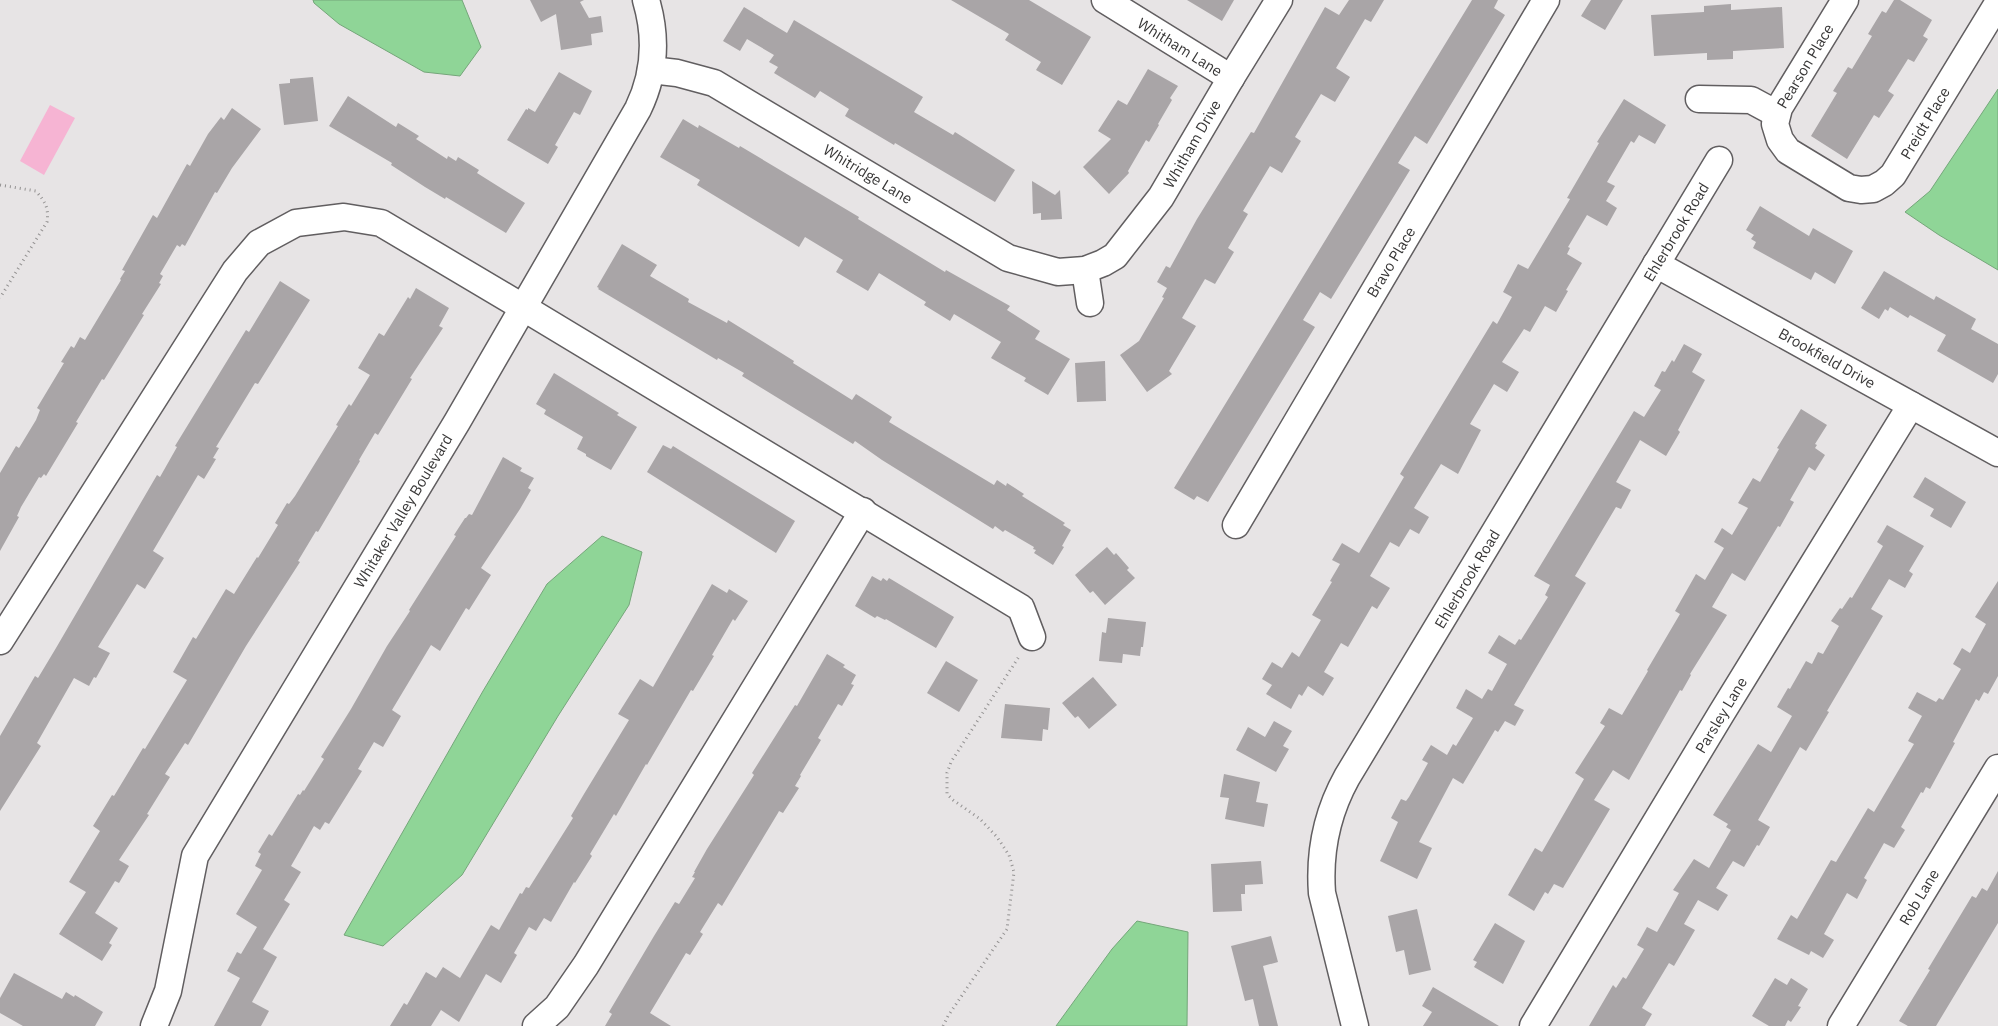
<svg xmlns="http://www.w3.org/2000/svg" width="1998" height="1026" viewBox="0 0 1998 1026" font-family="'IBM Plex Sans',sans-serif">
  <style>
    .green { fill: #f6b4d3 }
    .water { fill: #8fd597; stroke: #75a67a }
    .building { fill: #a9a5a7 }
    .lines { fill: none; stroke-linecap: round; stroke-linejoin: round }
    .minor-casing { stroke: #615e60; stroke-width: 29 }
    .path { stroke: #939191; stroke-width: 3; stroke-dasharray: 1 4; stroke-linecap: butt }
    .minor { stroke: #fff; stroke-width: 26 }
    .labels { text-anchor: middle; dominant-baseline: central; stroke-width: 4.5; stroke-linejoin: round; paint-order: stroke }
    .street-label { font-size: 15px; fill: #383737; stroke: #fff }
  </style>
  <rect width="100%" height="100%" fill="#e7e4e5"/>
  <!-- green -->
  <path class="green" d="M50,105L75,118L44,175L20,161Z"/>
  <!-- water -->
  <g class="water">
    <path d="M313,0H462L481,47L460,76L424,72L339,24L314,3Z"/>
    <path d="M1998,89V270L1939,235L1905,212L1930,191Z"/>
    <path d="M602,536L642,552L629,605L558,716L462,875L383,946L344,935L483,691L547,584Z"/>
    <path d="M1137,921L1188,932L1187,1026H1056L1112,949Z"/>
  </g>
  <!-- building -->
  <g class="building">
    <path d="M530,0H584L580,2L589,18L601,16L603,32L591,34L592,45L561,50L556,14L541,22Z"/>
    <path d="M951,0H1029L1091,37L1062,85L1036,70L1041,62L1005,40L1009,34Z"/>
    <path d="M1187,0H1234L1222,21Z"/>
    <path d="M1349,0H1384L1371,22L1365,19L1336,68L1350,77L1335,102L1321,94L1295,137L1301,141L1282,173L1270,166L1243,211L1248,214L1228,248L1234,252L1215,284L1205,279L1182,318L1196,326L1169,371L1172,374L1147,392L1120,355L1139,341L1164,298L1162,297L1167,288L1157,282L1166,266L1170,268L1197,219L1251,132L1254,133L1325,7L1339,15Z"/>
    <path d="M1472,0H1498L1494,8L1505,15L1427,144L1415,136L1398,163L1410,170L1331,299L1320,292L1303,320L1315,327L1208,502L1197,496L1194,500L1174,488Z"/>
    <path d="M1591,0H1623L1605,30L1581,16Z"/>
    <path d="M1894,0H1900L1932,20L1923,36L1928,39L1914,62L1908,59L1888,91L1894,95L1879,118L1874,115L1847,159L1811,136L1837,93L1833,91L1848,67L1852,69L1872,36L1868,34L1882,11L1886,13Z"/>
    <path d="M1731,4V10L1782,7L1784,48L1733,51V59L1707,60V53L1654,56L1651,15L1704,12V6Z"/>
    <path d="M744,7L787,33L794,20L923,97L914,112L953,135L955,132L1015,170L995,202L895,143L894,145L845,116L849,109L820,91L815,98L774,73L778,67L769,62L774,55L747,39L740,51L723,41Z"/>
    <path d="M1148,69L1178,86L1170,98L1172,100L1158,124L1159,125L1149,142L1146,140L1128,171L1129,173L1109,194L1083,167L1111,139L1098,131L1118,100L1127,105Z"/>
    <path d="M559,72L592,91L580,115L574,112L555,145L558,147L548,164L507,140L526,109L528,110V108L535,112Z"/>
    <path d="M313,77L318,121L284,125L279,84L290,83V79Z"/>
    <path d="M348,96L396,127L398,123L419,136L416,139L447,159L448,156L456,161L458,157L479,170L477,173L525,203L506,233L446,197L445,199L425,187L391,165L392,163L329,126Z"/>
    <path d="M1624,99L1666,125L1655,144L1639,135L1634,143L1631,141L1607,182L1615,186L1606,201L1617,208L1607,226L1587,215L1568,247L1570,248L1567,254L1582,263L1566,290L1568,291L1556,312L1545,306L1530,332L1524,329L1502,362L1519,372L1507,392L1494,384L1470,424L1481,430L1458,474L1441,464L1414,508L1429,517L1419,534L1410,529L1399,547L1390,542L1370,576L1390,588L1377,609L1372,606L1348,647L1341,643L1324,672L1334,678L1323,696L1308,686L1302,696L1299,694L1291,709L1266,694L1272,685L1262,679L1272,662L1282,668L1292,652L1299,657L1321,620L1312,615L1332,582L1330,581L1340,564L1332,560L1342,543L1359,553L1404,477L1400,474L1493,321L1497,324L1512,297L1503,292L1518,264L1528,269L1570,199L1567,198L1599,143L1597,142Z"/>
    <path d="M232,108L261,129L232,168L217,193L215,192L185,246L182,244L180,247L177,245L160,274L163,276L159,283L161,284L142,314L144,315L104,380L102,379L76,422L78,423L46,476L44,474L41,478L39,477L21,507L17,516L19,517L0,551V473L16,446L19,448L36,420L40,410L37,408L64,363L61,362L71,346L74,348L80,337L85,340L121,280L120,279L125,271L122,270L153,215L157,218L187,164L190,166L208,134L221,117L224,120Z"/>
    <path d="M683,119L698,128L699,125L739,148L740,146L859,217L858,219L945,272L946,270L1010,306L1007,310L1040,331L1035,339L1070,359L1048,395L1024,381L1026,378L991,358L1001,342L954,314L950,321L924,305L926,302L879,273L868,291L836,272L843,260L805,237L799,247L697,185L700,180L660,157Z"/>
    <path d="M1032,181L1055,195L1060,190L1062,219L1041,220V213L1033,214Z"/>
    <path d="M1760,206L1809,236L1813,228L1853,251L1835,284L1815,272L1811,280L1753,248L1756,242L1751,239L1754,235L1746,230Z"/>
    <path d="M622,244L657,265L650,276L689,299L688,302L727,323L728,320L794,361L793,363L852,400L856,394L892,417L889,422L994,485L997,480L1006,486L1007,483L1024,494L1022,496L1065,523L1063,525L1071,530L1062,546L1064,547L1053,565L1034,553L1036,550L1033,549L1034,547L1005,530L1003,532L995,526L993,529L882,460L855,441L853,444L742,376L744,373L718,358L717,360L598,289L599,288L597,287Z"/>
    <path d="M1884,271L1934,300L1936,296L1976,319L1971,329L1998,344V374L1993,383L1937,351L1946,335L1910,315L1908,318L1890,307L1888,311L1885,309L1879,319L1861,308Z"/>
    <path d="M280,281L310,300L258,384L255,383L216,447L219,448L213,458L216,459L204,479L198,475L153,551L164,558L145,589L137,584L98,647L110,653L96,678L94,677L89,686L74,678L37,743L41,746L0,811V736L35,676L38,678L56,648L157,475L160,477L177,447L175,446L246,330L249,332Z"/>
    <path d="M416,288L449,308L439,326L443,328L410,378L412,379L378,435L375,433L359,460L360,461L318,532L316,531L298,561L300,562L246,646L188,745L185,743L165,774L170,777L147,814L149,815L119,860L129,866L119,883L115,881L95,913L118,928L109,943L112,945L102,961L59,934L86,892L69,882L100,831L93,826L112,795L114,796L143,748L145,749L187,680L173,672L193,637L196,639L226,589L234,594L257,557L258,558L278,525L275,523L287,503L289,504L295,496L338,426L336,425L349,404L351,406L370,375L358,368L379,333L384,336L408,297L410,299Z"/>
    <path d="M1684,344L1702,354L1692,372L1705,380L1678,430L1680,432L1666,456L1640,440L1616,482L1631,490L1621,509L1616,507L1575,576L1586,583L1514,705L1524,710L1515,726L1505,721L1498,732L1495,730L1463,784L1453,778L1419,842L1432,848L1417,879L1380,861L1398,822L1391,818L1401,799L1406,801L1409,797L1428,763L1422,760L1431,745L1447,755L1453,744L1456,746L1473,718L1456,708L1466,689L1482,699L1488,689L1492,691L1507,664L1488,653L1499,635L1515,645L1519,639L1521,640L1548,597L1545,595L1550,585L1534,576L1634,411L1644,417L1661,390L1654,386L1662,371L1665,372L1672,360L1674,362Z"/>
    <path d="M1105,361L1106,401L1077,402L1075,363Z"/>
    <path d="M554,373L619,413L617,415L637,427L611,470L586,456V454L577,449L583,437L544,414L546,410L536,404Z"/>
    <path d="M1801,409L1827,425L1815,444L1817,445L1815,448L1825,455L1815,471L1809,467L1790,500L1794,502L1780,527L1778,526L1745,581L1732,573L1712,607L1727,615L1690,674L1691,675L1682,691L1680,690L1629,780L1613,770L1594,800L1610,809L1563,888L1554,884L1548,894L1545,892L1534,911L1508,895L1535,848L1542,852L1584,779L1575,773L1605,726L1600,723L1609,708L1622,715L1648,671L1647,670L1680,614L1675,611L1696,574L1705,580L1724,548L1714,542L1722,528L1732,535L1748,508L1738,503L1753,478L1760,482L1779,449L1777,448Z"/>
    <path d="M663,445L671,449L673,446L795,521L776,553L647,472Z"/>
    <path d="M503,457L522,468L520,471L534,478L528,488L531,490L520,509L481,568L491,575L469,610L466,608L440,651L431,645L392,710L401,716L383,747L374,742L358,769L362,771L329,824L325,822L320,830L314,826L291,866L301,872L284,900L290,904L263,949L277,957L252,1002L269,1011L261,1026H214L240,978L227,971L237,952L241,954L257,927L236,914L262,870L255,866L261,854L258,852L269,834L272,836L298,794L300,795L303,790L304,791L324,759L321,757L351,709L387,646L410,611L409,610L456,536L454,535L465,518H466L469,514L472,515Z"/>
    <path d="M1925,477L1966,502L1951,528L1930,516L1934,509L1913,497Z"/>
    <path d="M1887,525L1924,546L1909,571L1913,574L1905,588L1889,579L1871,609L1883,616L1827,711L1829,712L1806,751L1800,747L1758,820L1770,827L1759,846L1757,845L1744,867L1733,861L1716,888L1728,895L1718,911L1698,900L1684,924L1695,930L1674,966L1669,963L1642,1008L1652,1014L1645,1026H1589L1613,985L1616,988L1623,977L1626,979L1644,949L1637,945L1647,927L1657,932L1679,893L1673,890L1694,859L1709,868L1731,830L1726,827L1728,824L1713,815L1758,744L1771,752L1792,716L1777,707L1788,688L1790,689L1806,661L1812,664L1818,652L1823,654L1839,626L1831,621L1840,608L1842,609L1850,597L1852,598L1870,568L1883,546L1877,542Z"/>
    <path d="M1107,547L1114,555L1116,553L1129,568L1127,570L1135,578L1105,605L1093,591L1090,593L1075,575Z"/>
    <path d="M872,576L881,581L883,578L887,581L889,578L954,617L936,648L886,619L885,620L877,616L875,618L855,606Z"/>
    <path d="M1998,581V676L1988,694L1984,692L1979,701L1976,699L1953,742L1955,743L1930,789L1926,787L1923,793L1921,792L1901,827L1905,830L1894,848L1884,843L1864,878L1867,880L1857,899L1847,893L1824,934L1834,940L1823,958L1811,951L1809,955L1777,939L1791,915L1797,919L1831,860L1836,862L1868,808L1874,812L1914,744L1908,741L1922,716L1908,708L1917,692L1936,702L1939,698L1943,700L1961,669L1953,664L1962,648L1970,653L1986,624L1975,617Z"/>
    <path d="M712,584L727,593L729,589L748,601L735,621L733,619L712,655L714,656L693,691L691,690L647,765L646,764L616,816L614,814L590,854L592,856L575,883L574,882L551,922L544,918L536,931L529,927L514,953L517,955L501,983L486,974L459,1022L441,1010L431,1026H390L404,1003L407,1005L426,972L436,978L443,967L460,978L491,925L499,930L520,893L522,894L526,887L529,888L573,818L571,816L584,794L629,720L618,714L640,679L653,687Z"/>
    <path d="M1108,618L1146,622L1143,647H1141L1140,656L1123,654L1122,663L1099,661L1102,632L1106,633Z"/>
    <path d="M827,654L845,665L843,667L856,675L851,684L854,685L842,706L838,704L818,738L821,740L800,775L801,776L795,786L799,788L783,813L779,811L778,813L722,906L718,903L700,932L703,934L690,955L686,953L650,1013L671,1026H605L612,1014L609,1012L654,936L675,902L679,904L695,878L692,877L695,872H694L707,849L754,775L752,773L795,705L797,706Z"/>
    <path d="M946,661L978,680L959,712L927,693Z"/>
    <path d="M1093,677L1117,705L1089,729L1078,716L1075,718L1062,703Z"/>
    <path d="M1005,704L1050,708L1048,730L1043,729L1042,741L1001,738Z"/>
    <path d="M1274,721L1292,731L1283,746L1289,749L1276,772L1236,750L1248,727L1265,737Z"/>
    <path d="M1224,774L1260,782L1256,802L1268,804L1264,827L1225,819L1229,798L1220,797Z"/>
    <path d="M1261,861L1263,884L1245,885V894H1241L1242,911L1213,912L1211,864Z"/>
    <path d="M1998,871V923L1936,1026H1908L1899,1021L1930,970L1928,969L1972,896L1976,898L1982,888L1987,891Z"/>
    <path d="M1417,909L1431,970L1409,975L1404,950L1396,952L1388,916Z"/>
    <path d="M1495,923L1525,941L1503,984L1474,967L1477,962L1473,960Z"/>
    <path d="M1271,936L1278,962L1263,966L1278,1026H1259L1253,999L1245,1001L1231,946Z"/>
    <path d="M14,973L62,999L66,992L74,997L75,995L103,1012L95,1026H23L0,1013V998Z"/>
    <path d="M1775,978L1787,985L1791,978L1808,989L1798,1006L1801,1007L1791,1022L1788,1020L1785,1026H1769L1752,1016Z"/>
    <path d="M1433,987L1499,1026H1423L1432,1012L1422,1006Z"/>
  </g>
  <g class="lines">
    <!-- minor casing -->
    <g class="minor-casing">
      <g id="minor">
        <path d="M1105,0L1231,78"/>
        <path d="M1845,0L1779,108L1775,124L1780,140L1788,151L1849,188L1861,190L1873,189L1884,183L1893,175L1998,3"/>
        <path d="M651,70L677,73L714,83L1008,258L1058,272L1085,270L1103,263L1115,256L1161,197L1231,78L1279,0"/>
        <path d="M1699,99L1751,100L1777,114"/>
        <path d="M1656,264L1998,453"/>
        <path d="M1085,270L1090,303"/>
        <path d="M1236,525L1546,0"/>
        <path d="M0,641L235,271L259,243L296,223L344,217L381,223L524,308L1021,608L1032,637"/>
        <path d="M154,1026L168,991L195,856L457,422L638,109C655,74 657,37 646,0"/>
        <path d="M536,1026L557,1007L586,965L863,511"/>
        <path d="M1355,1026L1322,893C1319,852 1327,813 1347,777L1719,160"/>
        <path d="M1533,1026L1721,714L1911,405"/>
        <path d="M1841,1026L1998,768"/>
      </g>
    </g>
    <!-- path -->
    <g class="path">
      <path d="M0,185L36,191C45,202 49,207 47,222L0,298"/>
      <path d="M943,1026L948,1016L1007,929L1014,872L1009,855L997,837L980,819L953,800L947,794V773L951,762L1020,655"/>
    </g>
    <!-- minor -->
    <use href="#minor" class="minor"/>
  </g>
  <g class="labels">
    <!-- street labels -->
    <g class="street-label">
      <text transform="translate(1180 47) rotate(32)">Whitham Lane</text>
      <text transform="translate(1805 66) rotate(-59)">Pearson Place</text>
      <text transform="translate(1925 123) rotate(-59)">Preidt Place</text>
      <text transform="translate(1192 144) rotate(-60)">Whitham Drive</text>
      <text transform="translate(868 174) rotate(31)">Whitridge Lane</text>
      <text transform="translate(1676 232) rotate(-59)">Ehlerbrook Road</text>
      <text transform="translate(1391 262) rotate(-59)">Bravo Place</text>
      <text transform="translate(1827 358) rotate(29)">Brookfield Drive</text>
      <text transform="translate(403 511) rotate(-59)">Whitaker Valley Boulevard</text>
      <text transform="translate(1467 579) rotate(-59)">Ehlerbrook Road</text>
      <text transform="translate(1721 715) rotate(-59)">Parsley Lane</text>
      <text transform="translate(1919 897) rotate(-59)">Rob Lane</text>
    </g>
  </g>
</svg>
